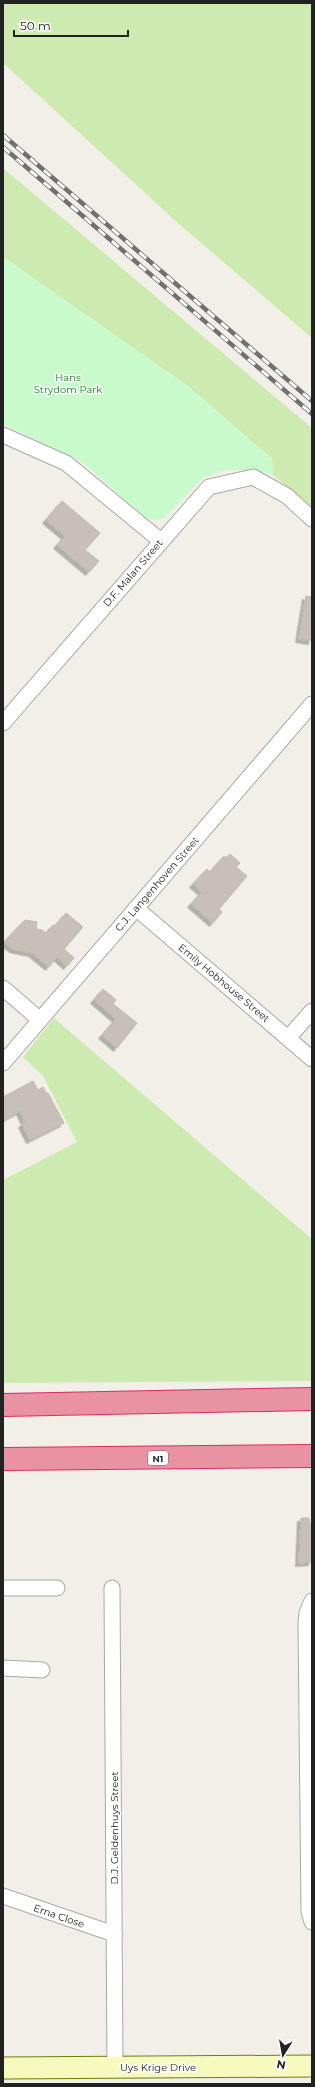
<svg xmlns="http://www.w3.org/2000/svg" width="315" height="2087" viewBox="0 0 315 2087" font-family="Montserrat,sans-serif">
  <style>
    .grass { fill: #cdebb0 }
    .park { fill: #c8facc }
    .building { fill: #c7bfb8; stroke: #c4b6ab; filter: url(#shadow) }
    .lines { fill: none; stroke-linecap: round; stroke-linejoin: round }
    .street-casing { stroke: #a9a9a9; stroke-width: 17 }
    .secondary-casing { stroke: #707d05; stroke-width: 23 }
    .highway-casing { stroke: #dc2a67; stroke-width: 24 }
    .street { stroke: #fff; stroke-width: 15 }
    .secondary { stroke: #f7fabf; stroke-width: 21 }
    .highway { stroke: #e892a2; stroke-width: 22 }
    .rail-casing { stroke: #707070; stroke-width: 4.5 }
    .rail { stroke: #fff; stroke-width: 3; stroke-dasharray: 9; stroke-linecap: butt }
    .labels { text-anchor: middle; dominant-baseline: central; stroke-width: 3; stroke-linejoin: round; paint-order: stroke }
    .shield { fill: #fff; stroke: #646464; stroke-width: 1 }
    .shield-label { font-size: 9px; font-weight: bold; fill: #222 }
    .park-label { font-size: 10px; fill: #0c8416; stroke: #fff }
    .street-label { font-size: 10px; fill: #222; stroke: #fff }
  </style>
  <defs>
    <filter id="shadow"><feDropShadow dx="-3.5" dy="3.5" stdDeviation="0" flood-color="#0004"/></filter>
  </defs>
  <rect width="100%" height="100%" fill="#f2efe9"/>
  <!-- grass -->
  <g class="grass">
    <path d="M3,3H312V338L179,224L3,63Z"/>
    <path d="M3,168L312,428V507L273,475L272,459L188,386L3,257Z"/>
    <path d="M54,1018L312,1239V1381L3,1383V1180L77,1142L43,1076L23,1057Z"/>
  </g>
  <!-- park -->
  <path class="park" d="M3,257L188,386L272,459L273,475L255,470H225L204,477L163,519L153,520L145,517L82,462L3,424Z"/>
  <!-- building -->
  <g class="building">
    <path d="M62,501L100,533L85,550L99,561L89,572L57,545L65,536L46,520Z"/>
    <path d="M306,596L312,597V641L299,639Z"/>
    <path d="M230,854L240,863L236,867L247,876L219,909L222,912L213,923L191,904L202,892L193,884L207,869L210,872L224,856L226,858Z"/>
    <path d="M66,913L83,927L64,949L74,958L67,966L57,957L49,967L32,953L13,949L4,942L25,920L37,922L36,929L42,930L46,933L53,925L55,926Z"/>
    <path d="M103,989L116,1000L113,1004L137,1023L117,1048L102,1035L116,1019L94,1000Z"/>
    <path d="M33,1081L38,1090L43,1087L46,1093H48L64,1123L30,1140L22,1124L25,1122L20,1111L3,1120V1097Z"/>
    <path d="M301,1518H309L310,1524H312V1562L299,1563Z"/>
  </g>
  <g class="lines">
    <!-- street casing -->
    <g class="street-casing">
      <g id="street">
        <path d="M3,435L66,463L161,541"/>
        <path d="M3,723L209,487L253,477L287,496L312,519"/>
        <path d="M136,908L312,1059"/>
        <path d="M3,988L40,1020"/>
        <path d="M288,1038L312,1011"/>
        <path d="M3,1063L312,704"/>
        <path d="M3,1588H57"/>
        <path d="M112,1588L115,2068"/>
        <path d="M312,1601L307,1613L306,1623L309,1911L312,1922"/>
        <path d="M3,1668L42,1670"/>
        <path d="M3,1896L114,1934"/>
      </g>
    </g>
    <!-- secondary casing -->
    <g class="secondary-casing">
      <path id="secondary" d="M3,2068L312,2066"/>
    </g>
    <!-- highway casing -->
    <g class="highway-casing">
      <g id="highway">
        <path d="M3,1405L312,1399"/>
        <path d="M3,1459L312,1456"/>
      </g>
    </g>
    <!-- street -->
    <use href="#street" class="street"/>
    <!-- secondary -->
    <use href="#secondary" class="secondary"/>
    <!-- highway -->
    <use href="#highway" class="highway"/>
    <!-- rail casing -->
    <g class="rail-casing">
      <g id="rail">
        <path d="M3,135L312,401"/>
        <path d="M3,147L312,414"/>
      </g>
    </g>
    <!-- rail -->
    <use href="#rail" class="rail"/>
  </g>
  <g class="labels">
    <!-- shield labels -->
    <rect class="shield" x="148" y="1451" width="20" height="14" rx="3"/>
    <g class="shield-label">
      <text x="158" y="1458">N1</text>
    </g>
    <!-- park labels -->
    <g class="park-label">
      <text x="68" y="377">Hans<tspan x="68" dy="12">Strydom Park</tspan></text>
    </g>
    <!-- street labels -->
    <g class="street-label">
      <text transform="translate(133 573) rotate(-49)">D.F. Malan Street</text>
      <text transform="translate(157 884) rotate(-49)">C.J. Langenhoven Street</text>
      <text transform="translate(224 983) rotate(40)">Emily Hobhouse Street</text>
      <text transform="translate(114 1828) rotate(-90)">D.J. Geldenhuys Street</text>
      <text transform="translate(59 1916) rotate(19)">Erna Close</text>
      <text x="158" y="2067">Uys Krige Drive</text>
    </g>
  </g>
  <!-- border -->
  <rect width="315" height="2087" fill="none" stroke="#222222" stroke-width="8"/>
  <!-- north arrow -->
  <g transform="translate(283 2055) rotate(191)" stroke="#ffffff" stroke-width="3" paint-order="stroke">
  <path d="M0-3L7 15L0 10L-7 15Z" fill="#222222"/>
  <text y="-6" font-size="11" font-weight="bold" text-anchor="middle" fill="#222222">N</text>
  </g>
  <!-- scale -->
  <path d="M14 30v6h114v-6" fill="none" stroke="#222222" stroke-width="2"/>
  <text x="20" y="30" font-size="12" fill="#222222" stroke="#ffffff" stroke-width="3" paint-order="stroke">50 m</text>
</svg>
